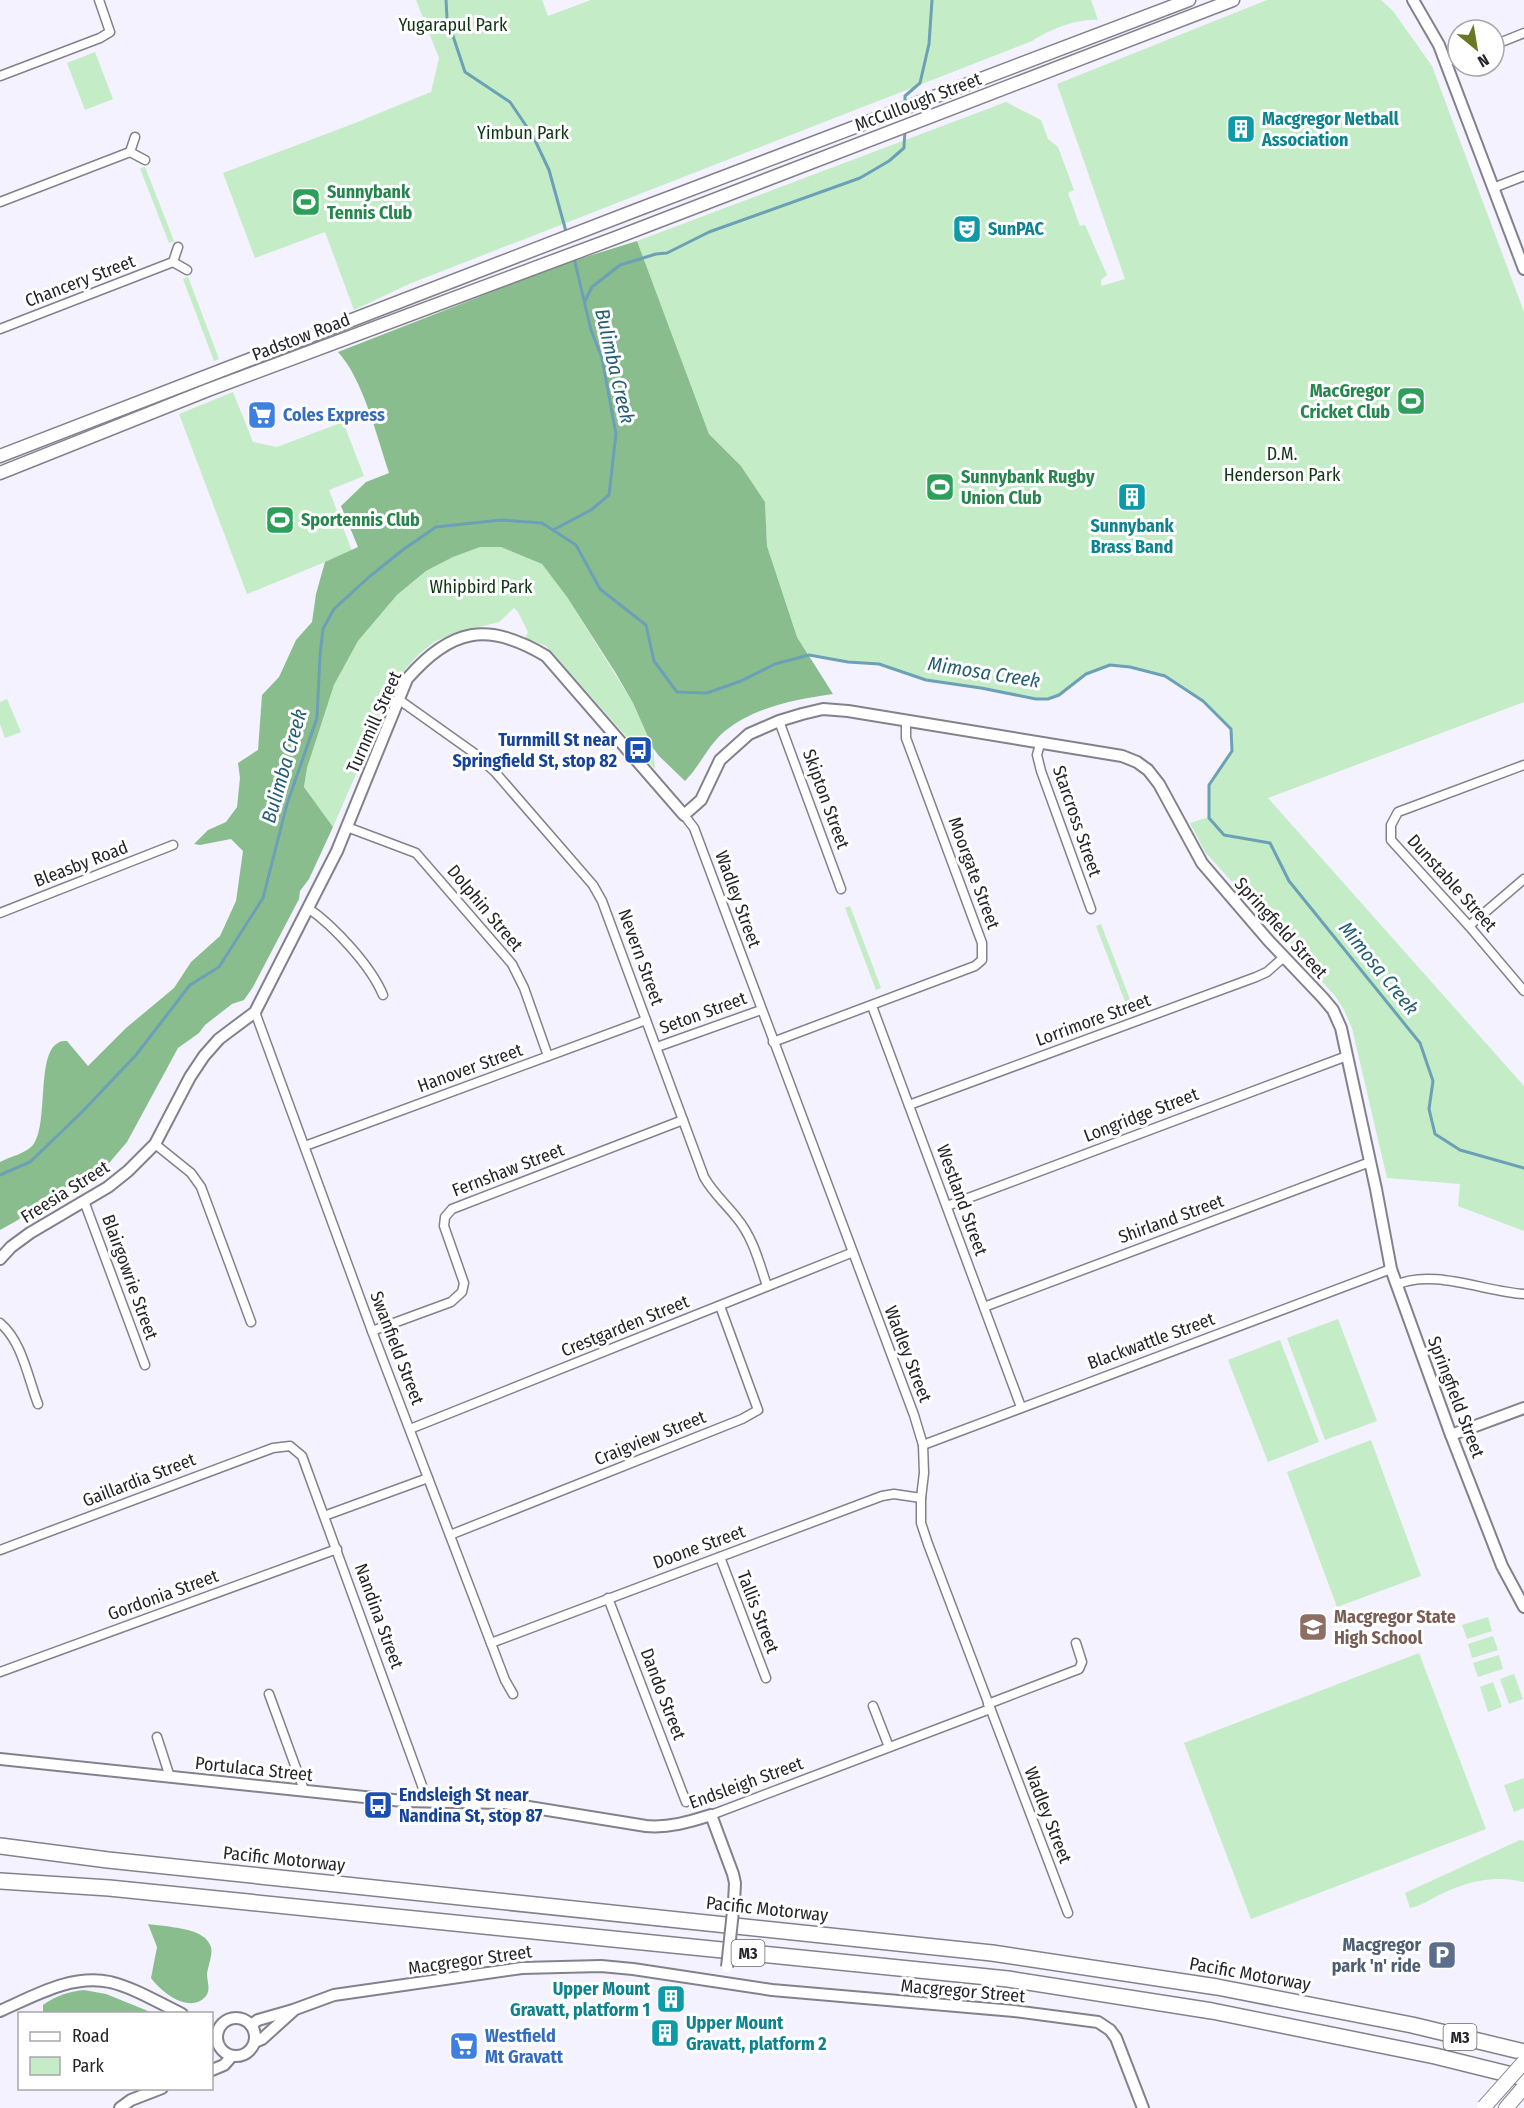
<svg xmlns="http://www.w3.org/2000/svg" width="1524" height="2108" viewBox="0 0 1524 2108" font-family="'Fira Sans Condensed',sans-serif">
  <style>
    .green { fill: #c4ecc6 }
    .forest { fill: #8abd8e }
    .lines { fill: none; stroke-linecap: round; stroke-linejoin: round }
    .stream { stroke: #6ca0b7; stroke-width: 3 }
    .minor-casing { stroke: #82828c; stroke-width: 11 }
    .tertiary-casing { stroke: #82828c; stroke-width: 14 }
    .secondary-casing { stroke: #82828c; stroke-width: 15 }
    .trunk-casing { stroke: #82828c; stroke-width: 16 }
    .motorway-casing { stroke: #82828c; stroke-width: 18 }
    .minor { stroke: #fff; stroke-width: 8 }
    .tertiary { stroke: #fff; stroke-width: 10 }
    .secondary { stroke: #fff; stroke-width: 12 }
    .trunk { stroke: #fff; stroke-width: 14 }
    .motorway { stroke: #fff; stroke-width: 15 }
    .tertiary-bridge-casing { stroke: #82828c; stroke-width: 14; stroke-linecap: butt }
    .trunk-bridge-casing { stroke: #82828c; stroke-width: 16; stroke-linecap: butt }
    .tertiary-bridge { stroke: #fff; stroke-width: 10 }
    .trunk-bridge { stroke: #fff; stroke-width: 14 }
    .labels { text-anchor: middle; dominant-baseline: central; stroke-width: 6; stroke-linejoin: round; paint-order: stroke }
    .shield { fill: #fff; stroke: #67676a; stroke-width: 1.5 }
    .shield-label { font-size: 16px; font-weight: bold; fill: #26262a }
    .park-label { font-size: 18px; fill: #103516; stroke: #fff }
    .street-label { font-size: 18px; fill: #26262a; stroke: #fff }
    .culture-label { font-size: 18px; font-weight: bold; fill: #0d838f; stroke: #fff; text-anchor: start }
    .leisure-label { font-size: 18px; font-weight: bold; fill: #27864d; stroke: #fff; text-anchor: start }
    .shop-label { font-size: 18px; font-weight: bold; fill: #366cbe; stroke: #fff; text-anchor: start }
    .transit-label { font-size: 18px; font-weight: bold; fill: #164399; stroke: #fff; text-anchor: end }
    .education-label { font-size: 18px; font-weight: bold; fill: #785e54; stroke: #fff; text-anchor: start }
    .service-label { font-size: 18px; font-weight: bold; fill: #4e5e75; stroke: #fff; text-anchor: end }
    .water-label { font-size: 20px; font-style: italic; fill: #245e74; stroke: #fff }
  </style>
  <rect width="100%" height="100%" fill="#f3f2fe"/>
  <!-- green -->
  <g class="green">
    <path d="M416,0H542L548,16L591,0H1091L1098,20C1079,18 1048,30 1032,41L409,284L354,310L325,232L255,258L223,173L350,125L431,92L439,58Z"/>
    <path d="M1267,0H1381L1393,11L1432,66L1524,312V702L1268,798L1524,1086V1231L1458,1206L1460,1184L1387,1178L1352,1028L1344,1010L1335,996L1205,852L1190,823L1209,817V785L1232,751L1231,729L1203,701L1165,676L1130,667L1110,665L1086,674L1059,695L1048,699H1036L981,688L926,680L879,664L848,662L809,655L797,637L767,546L765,502L741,466L709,434L637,241L1006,102L1041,120L1048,139L1058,147L1074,190L1068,193L1080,226L1085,225L1107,275L1101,280V286L1125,279L1057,84Z"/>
    <path d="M95,52L113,99L85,110L67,63Z"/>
    <path d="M145,167L174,241L169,243L140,168Z"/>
    <path d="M188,277L219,359L214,361L183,279Z"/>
    <path d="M233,392L253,442L277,447L343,422L364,476L329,490L352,551L247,594L179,414Z"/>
    <path d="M480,547H501L542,564L567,597L633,703L653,748L655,769L546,646L525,638L528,632L518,612L514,608L499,622L452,634L434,642L419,654L406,668L389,698L333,827L304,787L307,768L334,685L358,641L397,595L426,571L453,557Z"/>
    <path d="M7,699L21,732L5,738L0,724V702Z"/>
    <path d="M850,906L881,988L876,990L845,908Z"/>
    <path d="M1101,924L1134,1010L1129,1012L1096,926Z"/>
    <path d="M1338,1319L1377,1421L1325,1440L1287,1338Z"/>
    <path d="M1280,1340L1319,1442L1268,1462L1228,1360Z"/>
    <path d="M1371,1440L1421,1576L1337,1607L1287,1472Z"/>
    <path d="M1488,1617L1492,1631L1467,1639L1462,1625Z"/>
    <path d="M1493,1636L1498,1650L1472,1658L1468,1644Z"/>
    <path d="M1419,1653L1486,1829L1251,1919L1184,1743Z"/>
    <path d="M1499,1655L1503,1669L1478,1677L1473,1663Z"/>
    <path d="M1514,1674L1523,1699L1509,1704L1500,1679Z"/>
    <path d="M1493,1682L1502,1707L1488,1712L1480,1687Z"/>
    <path d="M1524,1778V1808L1514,1812L1504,1785Z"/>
    <path d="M1520,1840L1524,1841V1882C1494,1875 1469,1881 1441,1894C1431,1899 1421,1906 1410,1908L1405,1893Z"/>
  </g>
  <!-- forest -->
  <g class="forest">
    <path d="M637,241L709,434L741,466L765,502L767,546L797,637L833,694C797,699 754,707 725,731C708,745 700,766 685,781L659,756L653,748L633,703L615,672L567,597L542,564L501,547H480L453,557L426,571L397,595L358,641L334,685L307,768L304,787L333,827L309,879L300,891L299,899L253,987L244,1000L232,1004L205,1025L199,1033L178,1048L127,1142L104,1169L41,1199L18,1220L0,1230V1162C9,1157 27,1153 33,1145C49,1125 36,1054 58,1043C60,1041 64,1041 67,1041L88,1066L126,1028L174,988L191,962L220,936L236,901L243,851L231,839L200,845L194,844L208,830L226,822L237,807L240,778L238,763L258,750L262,695L279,677L296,640L312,622L316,594L325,562L358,547L341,506L366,482L389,473C377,437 363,379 338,352L563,264Z"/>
    <path d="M148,1924C163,1926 192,1928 202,1936C206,1938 209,1942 211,1947C213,1954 208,1966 207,1974C207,1981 211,1990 206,1996C190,2015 161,1992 151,1978L157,1947Z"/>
    <path d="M84,1990L106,1994L153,2013H43V2005C57,1995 68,1992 84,1990Z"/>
  </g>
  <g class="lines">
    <!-- stream -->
    <g class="stream">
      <path d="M446,0L447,18L465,72L510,102L533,136L549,170L567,235"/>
      <path d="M905,105V96L920,83L929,44L932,0"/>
      <path d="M585,301L592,287L620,265L656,254L667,253L709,232L860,178L889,161L904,148L905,129"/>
      <path d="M553,530L591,510L609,495L616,434L602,358L591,330L574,258"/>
      <path d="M0,1175L30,1162L82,1112L136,1055L190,985L219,967L263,898L287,804L317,718L320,655L323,629L334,609L369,577L404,549L436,527L501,520L542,523L576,545L600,589L646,625L654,661L677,692L707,693L741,681L775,664L809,655L848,662L879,664L926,680L981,688L1036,699H1048L1059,695L1086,674L1110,665L1130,667L1165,676L1203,701L1231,729L1232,751L1209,785V818L1224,835L1270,843L1289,881L1420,1043L1433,1081L1429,1109L1435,1134L1460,1150L1524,1168"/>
    </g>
    <!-- minor casing -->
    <g class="minor-casing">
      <g id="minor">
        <path d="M1494,45L1524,33"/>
        <path d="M1446,62L1458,58"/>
        <path d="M0,76L100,38L110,32L99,0"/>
        <path d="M135,137L130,152L145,160"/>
        <path d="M1493,188L1524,176"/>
        <path d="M0,202L130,152"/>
        <path d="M178,247L173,262L187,270"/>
        <path d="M0,329L173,262"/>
        <path d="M398,699L474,753L495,772L593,885L602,901L704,1177C713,1193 725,1203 736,1217C753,1237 759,1262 767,1286"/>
        <path d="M779,721L841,889"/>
        <path d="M1040,744L1037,755L1041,771L1091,909"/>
        <path d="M1524,765L1398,812L1391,825V840L1469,926L1524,991"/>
        <path d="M684,815L694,828L914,1415L923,1445L924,1473L921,1498V1523L928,1544L1068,1913"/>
        <path d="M347,827L416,853L512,964L524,988L548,1056"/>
        <path d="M308,908C334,926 371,966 383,995"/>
        <path d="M0,913L173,845"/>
        <path d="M1469,926L1524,879"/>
        <path d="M872,1006L1021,1407"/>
        <path d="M255,1012L372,1331L505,1680L513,1694"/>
        <path d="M773,1042L975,966L982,960V943L906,738V721"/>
        <path d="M657,1047L761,1010"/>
        <path d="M909,1105L1256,977L1267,972L1284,957"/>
        <path d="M155,1144L191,1173L201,1187L251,1322"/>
        <path d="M305,1146L646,1020"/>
        <path d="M84,1201L145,1365"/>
        <path d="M947,1206L1347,1056"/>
        <path d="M1396,1285C1432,1268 1486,1292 1524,1294"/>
        <path d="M984,1307L1370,1162"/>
        <path d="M0,1323C22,1341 28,1378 38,1404"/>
        <path d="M372,1331L451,1302L462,1292L464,1283L444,1226L445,1217L452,1209L683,1120"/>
        <path d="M410,1429L851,1253"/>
        <path d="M923,1445L1391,1269"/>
        <path d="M324,1516L428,1478"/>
        <path d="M450,1535L742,1419L758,1410L720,1306"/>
        <path d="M0,1550L273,1448L290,1446L302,1456L428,1802"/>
        <path d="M720,1557L766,1678"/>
        <path d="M608,1598L686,1802"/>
        <path d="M491,1643L882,1496L894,1494L921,1498"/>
        <path d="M0,1672L337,1549"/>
        <path d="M269,1694L304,1790"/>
        <path d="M988,1704L1079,1669L1082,1662L1076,1643"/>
        <path d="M873,1706L889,1747"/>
        <path d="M157,1737L170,1777"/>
        <path d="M711,1815L990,1709"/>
      </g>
    </g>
    <!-- tertiary casing -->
    <g class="tertiary-casing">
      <g id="tertiary">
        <path d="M1413,0L1439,45L1524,269"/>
        <path d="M0,1259L11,1247L30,1233L108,1187L128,1171L155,1144L190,1077L204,1056L219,1039L255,1012L337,851L407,679C451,628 488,621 546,656L684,815L701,800L720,760L749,734L779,721L802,714L823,709L848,711L1122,756L1137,762L1148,770L1159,784L1202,863L1268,940L1323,998L1333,1010L1341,1028L1376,1189L1391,1269L1451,1435L1502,1566L1524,1607"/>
        <path d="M1451,1435L1524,1408"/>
        <path d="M0,1759L403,1801L504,1803L646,1826C669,1828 689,1822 711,1815L733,1874L735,1883L734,1902"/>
        <path d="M0,2011C34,1996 71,1974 110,1982C135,1988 159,2003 182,2014"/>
        <circle cx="236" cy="2037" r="19"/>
        <path d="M251,2025L258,2020L293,2010L334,1995L522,1968L601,1966L633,1969L772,1990L1014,2011L1098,2022L1110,2030L1116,2038L1143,2108"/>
        <path d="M255,2042L262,2039L293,2011"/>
        <path d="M212,2070L224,2065L232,2056"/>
        <path d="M120,2108L131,2100L162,2088"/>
      </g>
    </g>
    <!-- secondary casing -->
    <g class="secondary-casing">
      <g id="secondary">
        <path d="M0,456L634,211L1189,0"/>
        <path d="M0,473L208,390L615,238L1233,0"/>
      </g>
    </g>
    <!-- trunk casing -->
    <g class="trunk-casing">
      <path id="trunk" d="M1506,2108L1524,2087"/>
    </g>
    <!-- motorway casing -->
    <g class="motorway-casing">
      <g id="motorway">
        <path d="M0,1846L108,1860L992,1953L1217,1987L1412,2025L1524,2052"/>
        <path d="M0,1881L109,1888L1008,1979L1212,2011L1435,2056L1524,2078"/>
      </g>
    </g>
    <!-- minor -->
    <use href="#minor" class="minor"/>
    <!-- tertiary -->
    <use href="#tertiary" class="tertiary"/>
    <!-- secondary -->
    <use href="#secondary" class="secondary"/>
    <!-- trunk -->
    <use href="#trunk" class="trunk"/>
    <!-- motorway -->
    <use href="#motorway" class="motorway"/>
    <!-- tertiary-bridge casing -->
    <g class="tertiary-bridge-casing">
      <path id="tertiary-bridge" d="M727,1967L734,1902"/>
    </g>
    <!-- trunk-bridge casing -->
    <g class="trunk-bridge-casing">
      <path id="trunk-bridge" d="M1484,2107L1524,2062"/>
    </g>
    <!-- tertiary-bridge -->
    <use href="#tertiary-bridge" class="tertiary-bridge"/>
    <!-- trunk-bridge -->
    <use href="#trunk-bridge" class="trunk-bridge"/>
  </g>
  <!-- icons -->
  <defs>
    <g id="building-square" transform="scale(1.5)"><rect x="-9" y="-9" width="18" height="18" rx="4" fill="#0f9aa8" stroke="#fff"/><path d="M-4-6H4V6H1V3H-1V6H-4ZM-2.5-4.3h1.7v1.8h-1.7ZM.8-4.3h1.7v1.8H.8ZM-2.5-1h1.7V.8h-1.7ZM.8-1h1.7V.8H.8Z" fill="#fff"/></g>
    <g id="stadium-square" transform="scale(1.5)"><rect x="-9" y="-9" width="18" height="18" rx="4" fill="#2e9e5b" stroke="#fff"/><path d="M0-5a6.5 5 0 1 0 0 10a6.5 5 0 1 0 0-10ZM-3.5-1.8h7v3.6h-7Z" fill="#fff"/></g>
    <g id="theatre-square" transform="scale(1.5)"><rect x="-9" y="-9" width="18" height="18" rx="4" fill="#0f9aa8" stroke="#fff"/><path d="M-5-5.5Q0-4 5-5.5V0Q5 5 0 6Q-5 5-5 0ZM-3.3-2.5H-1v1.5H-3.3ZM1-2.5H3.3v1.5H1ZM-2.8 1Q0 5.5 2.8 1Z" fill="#fff"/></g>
    <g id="supermarket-square" transform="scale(1.5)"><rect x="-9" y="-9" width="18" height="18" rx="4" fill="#3f7fe0" stroke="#fff"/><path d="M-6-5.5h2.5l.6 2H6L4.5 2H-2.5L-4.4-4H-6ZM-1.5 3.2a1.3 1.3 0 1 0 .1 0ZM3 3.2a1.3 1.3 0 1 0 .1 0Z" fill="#fff"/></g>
    <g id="bus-square" transform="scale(1.5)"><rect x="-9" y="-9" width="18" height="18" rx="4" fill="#1a4fb4" stroke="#fff"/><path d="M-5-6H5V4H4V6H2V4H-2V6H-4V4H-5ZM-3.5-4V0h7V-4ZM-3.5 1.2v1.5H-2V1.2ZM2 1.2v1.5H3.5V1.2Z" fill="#fff"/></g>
    <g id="school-square" transform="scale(1.5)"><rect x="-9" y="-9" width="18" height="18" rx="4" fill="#8d6e63" stroke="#fff"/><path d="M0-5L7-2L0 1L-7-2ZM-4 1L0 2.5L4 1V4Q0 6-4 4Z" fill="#fff"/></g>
    <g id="parking-square" transform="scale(1.5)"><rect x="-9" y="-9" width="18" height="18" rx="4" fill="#5c6f8a" stroke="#fff"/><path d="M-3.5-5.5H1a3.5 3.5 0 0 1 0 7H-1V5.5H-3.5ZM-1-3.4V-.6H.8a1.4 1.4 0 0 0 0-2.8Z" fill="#fff"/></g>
  </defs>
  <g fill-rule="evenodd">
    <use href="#building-square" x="1241" y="129"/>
    <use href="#stadium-square" x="306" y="202"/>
    <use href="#theatre-square" x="967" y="229"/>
    <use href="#stadium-square" x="1411" y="401"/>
    <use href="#supermarket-square" x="262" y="415"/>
    <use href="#stadium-square" x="940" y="487"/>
    <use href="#building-square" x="1132" y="497"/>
    <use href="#stadium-square" x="280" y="520"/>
    <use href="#bus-square" x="638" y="750"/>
    <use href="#school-square" x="1313" y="1627"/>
    <use href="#bus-square" x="378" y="1805"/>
    <use href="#parking-square" x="1442" y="1955"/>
    <use href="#building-square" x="671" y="1999"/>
    <use href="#building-square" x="665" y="2033"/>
    <use href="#supermarket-square" x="464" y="2046"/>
  </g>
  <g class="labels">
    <!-- shield labels -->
    <g class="shield">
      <rect x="731.5" y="1940" width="33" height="26" rx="4.5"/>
      <rect x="1443.5" y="2024" width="33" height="26" rx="4.5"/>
    </g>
    <g class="shield-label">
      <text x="748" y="1953">M3</text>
      <text x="1460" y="2037">M3</text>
    </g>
    <!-- park labels -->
    <g class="park-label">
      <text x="453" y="25">Yugarapul Park</text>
      <text x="523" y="133">Yimbun Park</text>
      <text x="1282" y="454">D.M.<tspan x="1282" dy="21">Henderson Park</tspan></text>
      <text x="481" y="587">Whipbird Park</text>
    </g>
    <!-- street labels -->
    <g class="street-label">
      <text transform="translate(918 102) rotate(-21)">McCullough Street</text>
      <text transform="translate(80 281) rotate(-21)">Chancery Street</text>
      <text transform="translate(301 337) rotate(-21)">Padstow Road</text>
      <text transform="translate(374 722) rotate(-66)">Turnmill Street</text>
      <text transform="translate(826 799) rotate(70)">Skipton Street</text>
      <text transform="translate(1077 821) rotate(71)">Starcross Street</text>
      <text transform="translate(81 864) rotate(-21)">Bleasby Road</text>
      <text transform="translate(974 873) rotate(70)">Moorgate Street</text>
      <text transform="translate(1452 883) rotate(48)">Dunstable Street</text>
      <text transform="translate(738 899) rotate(70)">Wadley Street</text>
      <text transform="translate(485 908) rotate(50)">Dolphin Street</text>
      <text transform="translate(1281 928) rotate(48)">Springfield Street</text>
      <text transform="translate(641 957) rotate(70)">Nevern Street</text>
      <text transform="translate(703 1013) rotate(-20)">Seton Street</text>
      <text transform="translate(1093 1020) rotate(-20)">Lorrimore Street</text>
      <text transform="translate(470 1068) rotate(-20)">Hanover Street</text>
      <text transform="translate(1141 1115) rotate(-21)">Longridge Street</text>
      <text transform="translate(508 1170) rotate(-21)">Fernshaw Street</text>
      <text transform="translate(65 1192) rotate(-32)">Freesia Street</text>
      <text transform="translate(962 1200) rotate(70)">Westland Street</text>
      <text transform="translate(1171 1219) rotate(-20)">Shirland Street</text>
      <text transform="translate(130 1277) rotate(70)">Blairgowrie Street</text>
      <text transform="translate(625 1326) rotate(-22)">Crestgarden Street</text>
      <text transform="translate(1151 1341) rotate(-20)">Blackwattle Street</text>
      <text transform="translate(397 1348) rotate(69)">Swanfield Street</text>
      <text transform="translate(908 1354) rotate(69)">Wadley Street</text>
      <text transform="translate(1456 1397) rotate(69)">Springfield Street</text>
      <text transform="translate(650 1438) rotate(-22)">Craigview Street</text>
      <text transform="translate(139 1480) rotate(-21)">Gaillardia Street</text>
      <text transform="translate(699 1547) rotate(-20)">Doone Street</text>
      <text transform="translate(163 1595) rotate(-20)">Gordonia Street</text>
      <text transform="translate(758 1612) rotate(69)">Tallis Street</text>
      <text transform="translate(379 1616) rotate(70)">Nandina Street</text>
      <text transform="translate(663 1694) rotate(69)">Dando Street</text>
      <text transform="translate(254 1769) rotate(6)">Portulaca Street</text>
      <text transform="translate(746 1783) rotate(-20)">Endsleigh Street</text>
      <text transform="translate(1048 1815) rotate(69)">Wadley Street</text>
      <text transform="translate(284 1859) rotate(6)">Pacific Motorway</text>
      <text transform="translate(767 1909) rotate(6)">Pacific Motorway</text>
      <text transform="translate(470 1960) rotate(-8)">Macgregor Street</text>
      <text transform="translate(1250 1974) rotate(10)">Pacific Motorway</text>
      <text transform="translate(963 1991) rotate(5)">Macgregor Street</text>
    </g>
    <!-- culture labels -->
    <g class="culture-label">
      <text x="1262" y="119">Macgregor Netball<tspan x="1262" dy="21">Association</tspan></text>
      <text x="988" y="229">SunPAC</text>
      <text x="1132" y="526" text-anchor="middle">Sunnybank<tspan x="1132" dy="21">Brass Band</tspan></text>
      <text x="650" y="1989" text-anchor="end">Upper Mount<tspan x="650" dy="21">Gravatt, platform 1</tspan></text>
      <text x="686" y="2023">Upper Mount<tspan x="686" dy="21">Gravatt, platform 2</tspan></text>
    </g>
    <!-- leisure labels -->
    <g class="leisure-label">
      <text x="327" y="192">Sunnybank<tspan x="327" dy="21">Tennis Club</tspan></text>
      <text x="1390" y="391" text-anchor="end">MacGregor<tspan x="1390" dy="21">Cricket Club</tspan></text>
      <text x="961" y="477">Sunnybank Rugby<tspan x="961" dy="21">Union Club</tspan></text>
      <text x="301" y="520">Sportennis Club</text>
    </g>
    <!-- shop labels -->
    <g class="shop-label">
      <text x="283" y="415">Coles Express</text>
      <text x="485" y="2036">Westfield<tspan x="485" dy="21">Mt Gravatt</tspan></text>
    </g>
    <!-- transit labels -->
    <g class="transit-label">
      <text x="617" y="740">Turnmill St near<tspan x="617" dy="21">Springfield St, stop 82</tspan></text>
      <text x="399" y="1795" text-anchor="start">Endsleigh St near<tspan x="399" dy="21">Nandina St, stop 87</tspan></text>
    </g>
    <!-- education labels -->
    <g class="education-label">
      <text x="1334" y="1617">Macgregor State<tspan x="1334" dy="21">High School</tspan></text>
    </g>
    <!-- service labels -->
    <g class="service-label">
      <text x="1421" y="1945">Macgregor<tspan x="1421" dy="21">park 'n' ride</tspan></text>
    </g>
    <!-- water labels -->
    <g class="water-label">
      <text transform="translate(615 366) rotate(77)">Bulimba Creek</text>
      <text transform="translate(984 672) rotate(9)">Mimosa Creek</text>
      <text transform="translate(284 766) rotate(-74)">Bulimba Creek</text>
      <text transform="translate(1379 968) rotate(51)">Mimosa Creek</text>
    </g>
  </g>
  <!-- legend -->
  <rect x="18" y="2012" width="195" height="78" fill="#ffffff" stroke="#a8a8aa" stroke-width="1.5"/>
  <rect x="30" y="2032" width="30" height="9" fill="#ffffff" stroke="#a8a8aa" stroke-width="1.5"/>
  <text x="72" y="2042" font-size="18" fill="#26262a">Road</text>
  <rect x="30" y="2057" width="30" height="18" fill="#c4ecc6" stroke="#a8a8aa" stroke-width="1.5"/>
  <text x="72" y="2072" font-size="18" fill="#26262a">Park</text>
  <!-- north arrow -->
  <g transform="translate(1476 48) rotate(150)"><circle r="28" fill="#ffffff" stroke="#a8a8aa" stroke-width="1.5"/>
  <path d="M0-4.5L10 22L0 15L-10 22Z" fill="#697826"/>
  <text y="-9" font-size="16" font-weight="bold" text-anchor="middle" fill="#26262a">N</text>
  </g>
</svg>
